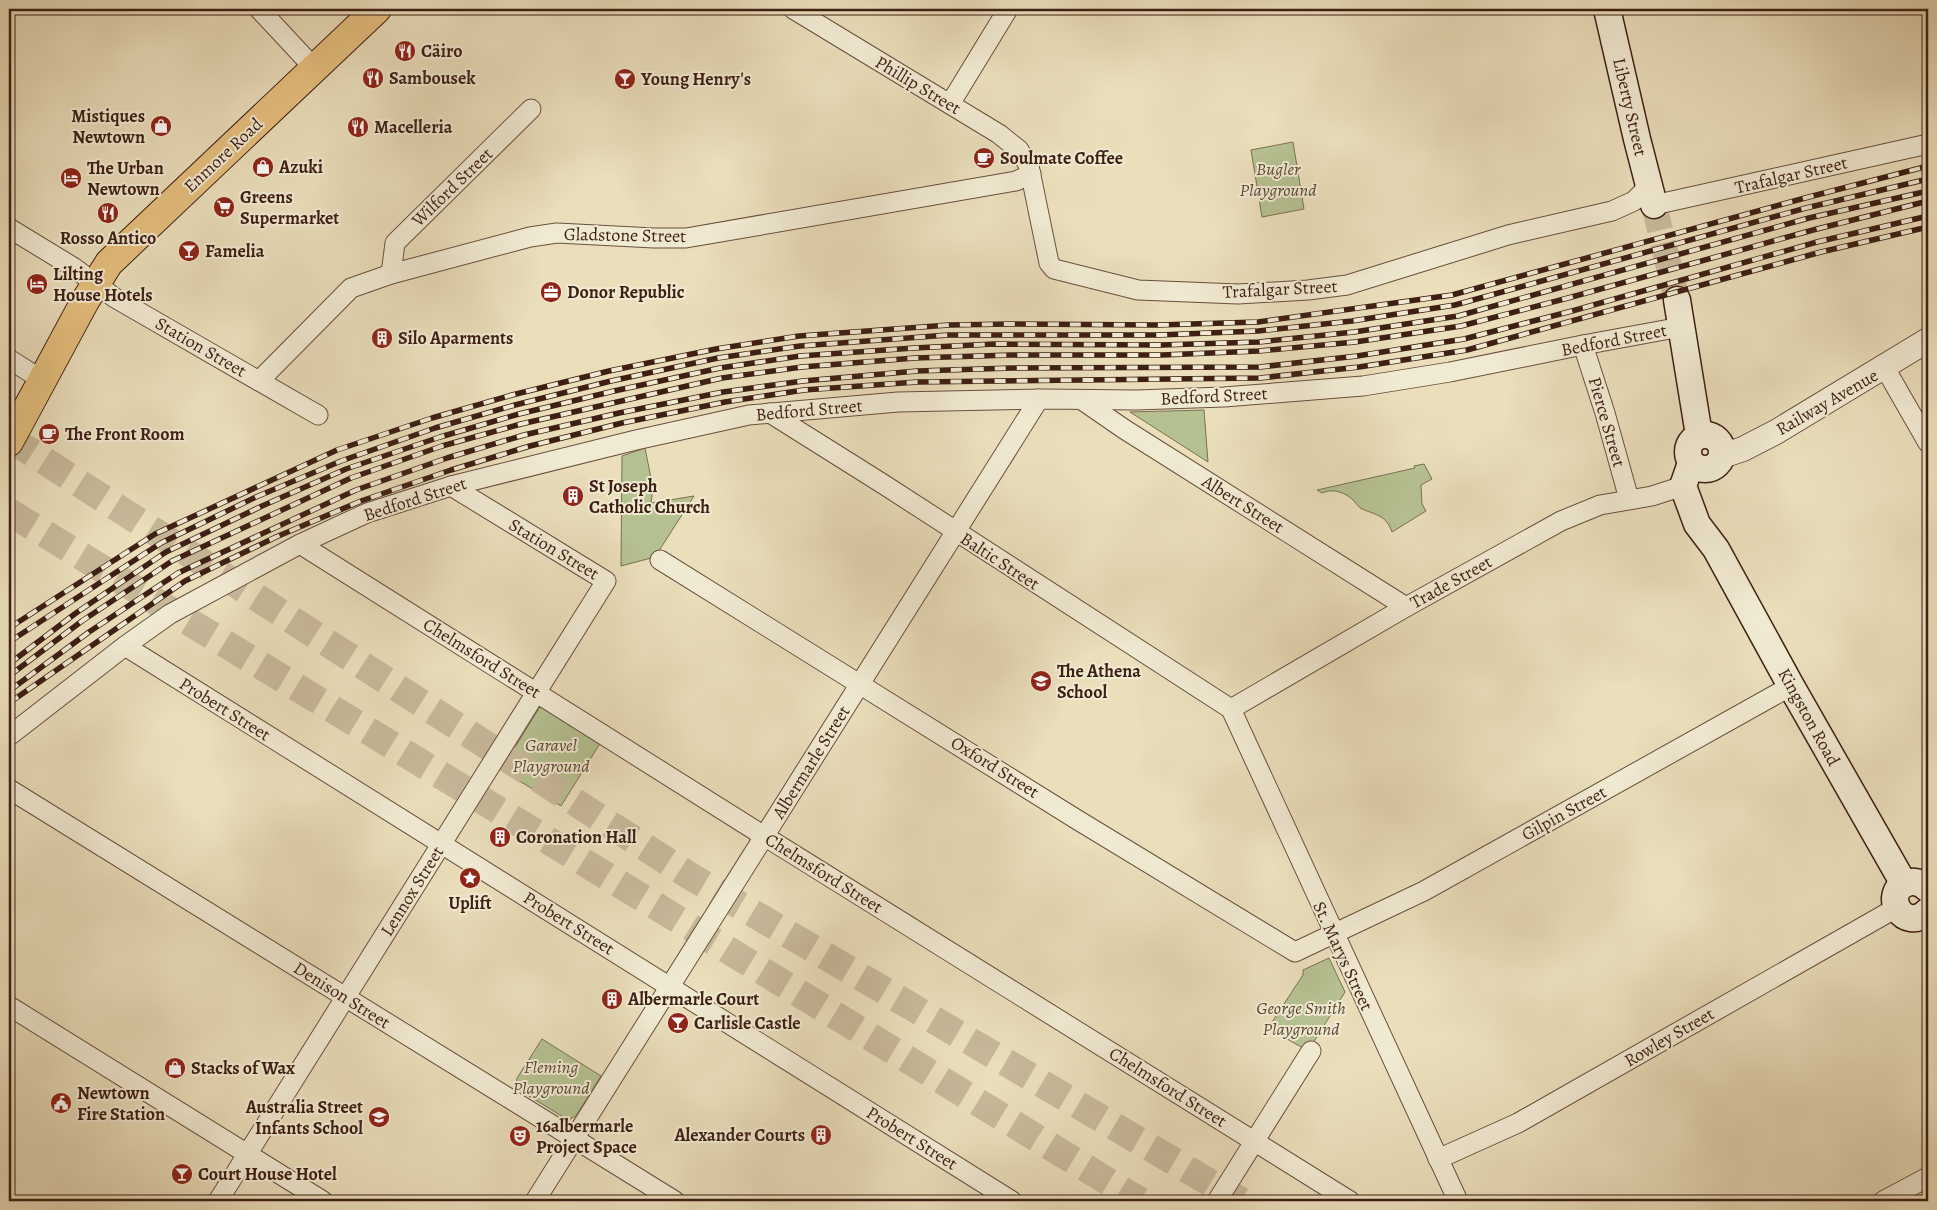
<svg xmlns="http://www.w3.org/2000/svg" width="1937" height="1210" viewBox="0 0 1937 1210" font-family="Alegreya,serif">
  <style>
    .green { fill: #b6c191; stroke: #7a7052 }
    .lines { fill: none; stroke-linecap: round; stroke-linejoin: round }
    .secondary-tunnel { stroke: #c7b89a; stroke-width: 26; stroke-dasharray: 26 13; stroke-linecap: butt }
    .motorway-tunnel { stroke: #c7b89a; stroke-width: 28; stroke-dasharray: 28 14; stroke-linecap: butt }
    .minor-casing { stroke: #684f3e; stroke-width: 21 }
    .tertiary-casing { stroke: #684f3e; stroke-width: 26 }
    .secondary-casing { stroke: #3d1f14; stroke-width: 29 }
    .trunk-casing { stroke: #3d1f14; stroke-width: 30 }
    .minor { stroke: #f1ead3; stroke-width: 19 }
    .tertiary { stroke: #f1ead3; stroke-width: 24 }
    .secondary { stroke: #f1ead3; stroke-width: 26 }
    .trunk { stroke: #e5bf7e; stroke-width: 28 }
    .rail-casing { stroke: #3d1f14; stroke-width: 5.5 }
    .rail { stroke: #f1ead3; stroke-width: 4; stroke-dasharray: 11; stroke-linecap: butt }
    .labels { text-anchor: middle; dominant-baseline: central; stroke-width: 4; stroke-linejoin: round; paint-order: stroke }
    .poi-label { font-size: 18px; font-weight: bold; fill: #3d1f14; stroke: #f1ead3; text-anchor: start }
    .street-label { font-size: 18px; fill: #3d1f14; stroke: #f1ead3 }
    .park-label { font-size: 18px; font-style: italic; fill: #5b4833; stroke: #f1ead3 }
  </style>
  <rect width="100%" height="100%" fill="#eadebb"/>
  <filter id="stains"><feTurbulence type="fractalNoise" baseFrequency=".004" numOctaves="4"/><feColorMatrix values="0 0 0 0 .2 0 0 0 0 .09 0 0 0 0 .02 0 0 0 .5 -.17"/></filter>
  <radialGradient id="worn" r=".72"><stop offset=".6" stop-color="#630" stop-opacity="0"/><stop offset="1" stop-color="#630" stop-opacity=".3"/></radialGradient>
  <!-- green -->
  <g class="green">
    <path d="M1293,142L1304,209L1262,217L1251,150Z"/>
    <path d="M1204,410L1208,462L1130,412Z"/>
    <path d="M645,448L653,488L651,503L694,496L655,557L621,566L622,456Z"/>
    <path d="M1424,464L1432,479L1421,485L1422,504L1426,511L1392,532C1386,515 1376,515 1362,509C1358,507 1357,504 1354,501C1346,492 1332,488 1322,493L1317,490L1415,468L1414,466Z"/>
    <path d="M541,705L601,742L561,806L501,770Z"/>
    <path d="M1329,958L1345,992L1308,1051L1268,1028L1303,975V970Z"/>
    <path d="M542,1039L601,1076L576,1116L568,1120L516,1088L517,1078Z"/>
  </g>
  <g class="lines">
    <!-- secondary-tunnel -->
    <path class="secondary-tunnel" d="M1654,205L1677,300"/>
    <!-- motorway-tunnel -->
    <g class="motorway-tunnel">
      <path d="M9,438L690,876L1241,1201"/>
      <path d="M9,512L1140,1201"/>
    </g>
    <!-- minor casing -->
    <g class="minor-casing">
      <g id="minor">
        <path d="M259,9L315,69"/>
        <path d="M793,9L999,134L1019,150L1029,166L1049,263L1054,269L1138,290L1238,294L1308,290L1347,285L1508,235L1612,211L1634,201L1650,185"/>
        <path d="M950,104L1008,9"/>
        <path d="M1654,205L1928,144"/>
        <path d="M9,228L73,267L115,298L318,415"/>
        <path d="M391,274L395,243L531,109"/>
        <path d="M1583,345L1605,413L1629,499"/>
        <path d="M9,359L42,380"/>
        <path d="M1885,368L1928,443"/>
        <path d="M259,381L351,288L391,274L530,237L557,233L654,238H686L1016,181L1031,174"/>
        <path d="M1082,400L1124,429L1406,607"/>
        <path d="M770,413L883,484L1231,709"/>
        <path d="M300,544L764,836L1350,1201"/>
        <path d="M660,560L1076,819L1295,952L1424,891L1791,686"/>
        <path d="M125,646L1012,1201"/>
        <path d="M1231,709L1458,1201"/>
        <path d="M1231,709L1406,607L1561,521L1600,505L1652,496L1683,486"/>
        <path d="M9,736L125,646L170,614L300,544L367,513L451,486L636,440L749,415L898,402L1044,399L1136,400L1224,397L1363,386L1450,372L1583,345L1681,327"/>
        <path d="M9,789L675,1201"/>
        <path d="M9,1006L323,1201"/>
        <path d="M1438,1159L1518,1123L1896,908"/>
        <path d="M218,1201L606,581L451,486"/>
        <path d="M535,1201L1039,399"/>
        <path d="M1217,1201L1311,1051"/>
        <path d="M1883,1201L1928,1177"/>
      </g>
    </g>
    <!-- tertiary casing -->
    <g class="tertiary-casing">
      <path id="tertiary" d="M1722,456L1743,449L1776,432L1928,340"/>
    </g>
    <!-- secondary casing -->
    <g class="secondary-casing">
      <g id="secondary">
        <path d="M1607,9L1637,139L1654,205"/>
        <path d="M1677,300L1699,435"/>
        <circle cx="1705" cy="452" r="17"/>
        <path d="M1691,463L1683,486L1697,524L1716,549L1791,686L1904,884"/>
        <path d="M1928,889C1922,883 1915,880 1907,883C1880,893 1904,935 1928,911"/>
      </g>
    </g>
    <!-- trunk casing -->
    <g class="trunk-casing">
      <path id="trunk" d="M9,442L85,301L109,263L377,9"/>
    </g>
    <!-- minor -->
    <use href="#minor" class="minor"/>
    <!-- tertiary -->
    <use href="#tertiary" class="tertiary"/>
    <!-- secondary -->
    <use href="#secondary" class="secondary"/>
    <!-- trunk -->
    <use href="#trunk" class="trunk"/>
    <!-- rail casing -->
    <g class="rail-casing">
      <g id="rail">
        <path d="M9,628L155,534L337,450L432,418L512,395L609,371L716,349L799,336L949,325L1010,324L1158,325L1258,322L1452,295L1805,198L1928,166"/>
        <path d="M9,642L161,543L256,497L341,461L435,428L515,405L611,381L718,358L800,346L948,335H1159L1258,331L1352,321L1455,305L1806,208L1928,179"/>
        <path d="M9,664L76,613L166,552L262,506L346,469L440,437L519,414L614,391L720,368L800,356L914,348L994,344L1161,345L1259,342L1354,332L1458,316L1809,218L1928,191"/>
        <path d="M9,676L82,621L172,561L351,478L442,446L521,424L722,378L802,367L915,358L1011,355H1162L1259,351L1355,342L1461,326L1568,298L1813,230L1928,201"/>
        <path d="M9,691L89,632L178,573L356,490L447,458L524,435L619,413L723,392L803,381L917,371L1012,368L1260,367L1357,356L1464,339L1572,311L1817,242L1928,216"/>
        <path d="M9,703L185,581L276,537L361,501L451,470L530,446L622,423L725,402L804,390L917,382L1260,378L1359,367L1467,350L1821,252L1928,227"/>
      </g>
    </g>
    <!-- rail -->
    <use href="#rail" class="rail"/>
  </g>
  <!-- icons -->
  <defs>
    <g id="restaurant-disc" transform="scale(1.125)"><circle r="9.5" fill="#8f2418" stroke="#f1ead3"/><path d="M-5-6h1v4h1v-4h1v4h1v-4h1v5L-1.5 .5V6h-2V.5L-5-1ZM5-6V6H3V1.5H1.5Q1.5-4 5-6Z" fill="#fff"/></g>
    <g id="bar-disc" transform="scale(1.125)"><circle r="9.5" fill="#8f2418" stroke="#f1ead3"/><path d="M-6-5H6L.8 .8V4.5H3.5V6h-7V4.5H-.8V.8Z" fill="#fff"/></g>
    <g id="shop-disc" transform="scale(1.125)"><circle r="9.5" fill="#8f2418" stroke="#f1ead3"/><path d="M-5-2.5h2.3a2.7 3.5 0 0 1 5.4 0H5L5.5 6h-11ZM-1.5-2.5h3a1.5 2.3 0 0 0-3 0Z" fill="#fff"/></g>
    <g id="cafe-disc" transform="scale(1.125)"><circle r="9.5" fill="#8f2418" stroke="#f1ead3"/><path d="M-5.5-4.5H6V0H3Q3 3.5 0 3.5H-2.5Q-5.5 3.5-5.5 0ZM3-3.2v2h1.7v-2ZM-6 4.5H4V6H-6Z" fill="#fff"/></g>
    <g id="hotel-disc" transform="scale(1.125)"><circle r="9.5" fill="#8f2418" stroke="#f1ead3"/><path d="M-6-4.5h1.5V1H6V5H4.5V3h-9V5H-6ZM-4 0a1.8 1.8 0 1 1 3.6 0ZM.5 0V-2.5h3Q6-2.5 6 0Z" fill="#fff"/></g>
    <g id="supermarket-disc" transform="scale(1.125)"><circle r="9.5" fill="#8f2418" stroke="#f1ead3"/><path d="M-6-5.5h2.5l.6 2H6L4.5 2H-2.5L-4.4-4H-6ZM-1.5 3.2a1.3 1.3 0 1 0 .1 0ZM3 3.2a1.3 1.3 0 1 0 .1 0Z" fill="#fff"/></g>
    <g id="office-disc" transform="scale(1.125)"><circle r="9.5" fill="#8f2418" stroke="#f1ead3"/><path d="M-6-3h4V-5.5h4V-3h4V5H-6ZM-1-4.5V-3h2v-1.5ZM-6 0V1H6V0Z" fill="#fff"/></g>
    <g id="building-disc" transform="scale(1.125)"><circle r="9.5" fill="#8f2418" stroke="#f1ead3"/><path d="M-4-6H4V6H1V3H-1V6H-4ZM-2.5-4.3h1.7v1.8h-1.7ZM.8-4.3h1.7v1.8H.8ZM-2.5-1h1.7V.8h-1.7ZM.8-1h1.7V.8H.8Z" fill="#fff"/></g>
    <g id="school-disc" transform="scale(1.125)"><circle r="9.5" fill="#8f2418" stroke="#f1ead3"/><path d="M0-5L7-2L0 1L-7-2ZM-4 1L0 2.5L4 1V4Q0 6-4 4Z" fill="#fff"/></g>
    <g id="sight-disc" transform="scale(1.125)"><circle r="9.5" fill="#8f2418" stroke="#f1ead3"/><path d="M0-6L1.8-2.2L6-1.7L2.9 1.2L3.7 5.4L0 3.3L-3.7 5.4L-2.9 1.2L-6-1.7L-1.8-2.2Z" fill="#fff"/></g>
    <g id="civic-disc" transform="scale(1.125)"><circle r="9.5" fill="#8f2418" stroke="#f1ead3"/><path d="M-.6-6.5H3V-4.5H.6V-3L4-1V1h2V6H-6V1h2V-1L-.6-3ZM-1.2 2.5V6h2.4V2.5Z" fill="#fff"/></g>
    <g id="theatre-disc" transform="scale(1.125)"><circle r="9.5" fill="#8f2418" stroke="#f1ead3"/><path d="M-5-5.5Q0-4 5-5.5V0Q5 5 0 6Q-5 5-5 0ZM-3.3-2.5H-1v1.5H-3.3ZM1-2.5H3.3v1.5H1ZM-2.8 1Q0 5.5 2.8 1Z" fill="#fff"/></g>
  </defs>
  <g fill-rule="evenodd">
    <use href="#restaurant-disc" x="405" y="51"/>
    <use href="#restaurant-disc" x="373" y="78"/>
    <use href="#bar-disc" x="625" y="79"/>
    <use href="#shop-disc" x="161" y="126"/>
    <use href="#restaurant-disc" x="358" y="127"/>
    <use href="#cafe-disc" x="984" y="158"/>
    <use href="#shop-disc" x="263" y="167"/>
    <use href="#hotel-disc" x="71" y="178"/>
    <use href="#supermarket-disc" x="224" y="207"/>
    <use href="#restaurant-disc" x="108" y="213"/>
    <use href="#bar-disc" x="189" y="251"/>
    <use href="#hotel-disc" x="37" y="284"/>
    <use href="#office-disc" x="551" y="292"/>
    <use href="#building-disc" x="382" y="338"/>
    <use href="#cafe-disc" x="49" y="434"/>
    <use href="#building-disc" x="573" y="496"/>
    <use href="#school-disc" x="1041" y="681"/>
    <use href="#building-disc" x="500" y="837"/>
    <use href="#sight-disc" x="470" y="878"/>
    <use href="#building-disc" x="612" y="999"/>
    <use href="#bar-disc" x="678" y="1023"/>
    <use href="#shop-disc" x="175" y="1068"/>
    <use href="#civic-disc" x="61" y="1103"/>
    <use href="#school-disc" x="379" y="1117"/>
    <use href="#building-disc" x="821" y="1135"/>
    <use href="#theatre-disc" x="520" y="1136"/>
    <use href="#bar-disc" x="182" y="1174"/>
  </g>
  <g class="labels">
    <!-- poi labels -->
    <g class="poi-label">
      <text x="421" y="51">Cäiro</text>
      <text x="389" y="78">Sambousek</text>
      <text x="641" y="79">Young Henry's</text>
      <text x="145" y="116" text-anchor="end">Mistiques<tspan x="145" dy="21">Newtown</tspan></text>
      <text x="374" y="127">Macelleria</text>
      <text x="1000" y="158">Soulmate Coffee</text>
      <text x="279" y="167">Azuki</text>
      <text x="87" y="168">The Urban<tspan x="87" dy="21">Newtown</tspan></text>
      <text x="240" y="197">Greens<tspan x="240" dy="21">Supermarket</tspan></text>
      <text x="108" y="238" text-anchor="middle">Rosso Antico</text>
      <text x="205" y="251">Famelia</text>
      <text x="53" y="274">Lilting<tspan x="53" dy="21">House Hotels</tspan></text>
      <text x="567" y="292">Donor Republic</text>
      <text x="398" y="338">Silo Aparments</text>
      <text x="65" y="434">The Front Room</text>
      <text x="589" y="486">St Joseph<tspan x="589" dy="21">Catholic Church</tspan></text>
      <text x="1057" y="671">The Athena<tspan x="1057" dy="21">School</tspan></text>
      <text x="516" y="837">Coronation Hall</text>
      <text x="470" y="903" text-anchor="middle">Uplift</text>
      <text x="628" y="999">Albermarle Court</text>
      <text x="694" y="1023">Carlisle Castle</text>
      <text x="191" y="1068">Stacks of Wax</text>
      <text x="77" y="1093">Newtown<tspan x="77" dy="21">Fire Station</tspan></text>
      <text x="363" y="1107" text-anchor="end">Australia Street<tspan x="363" dy="21">Infants School</tspan></text>
      <text x="536" y="1126">16albermarle<tspan x="536" dy="21">Project Space</tspan></text>
      <text x="805" y="1135" text-anchor="end">Alexander Courts</text>
      <text x="198" y="1174">Court House Hotel</text>
    </g>
    <!-- street labels -->
    <g class="street-label">
      <text transform="translate(918 85) rotate(31)">Phillip Street</text>
      <text transform="translate(1630 107) rotate(77)">Liberty Street</text>
      <text transform="translate(223 155) rotate(-43)">Enmore Road</text>
      <text transform="translate(1791 175) rotate(-13)">Trafalgar Street</text>
      <text transform="translate(452 187) rotate(-44)">Wilford Street</text>
      <text transform="translate(625 235) rotate(1)">Gladstone Street</text>
      <text transform="translate(1280 289) rotate(-3)">Trafalgar Street</text>
      <text transform="translate(1614 340) rotate(-11)">Bedford Street</text>
      <text transform="translate(201 347) rotate(30)">Station Street</text>
      <text transform="translate(1214 396) rotate(-3)">Bedford Street</text>
      <text transform="translate(1827 402) rotate(-30)">Railway Avenue</text>
      <text transform="translate(809 410) rotate(-5)">Bedford Street</text>
      <text transform="translate(1607 422) rotate(74)">Pierce Street</text>
      <text transform="translate(415 499) rotate(-18)">Bedford Street</text>
      <text transform="translate(1243 504) rotate(32)">Albert Street</text>
      <text transform="translate(554 549) rotate(31)">Station Street</text>
      <text transform="translate(1000 561) rotate(33)">Baltic Street</text>
      <text transform="translate(1451 582) rotate(-29)">Trade Street</text>
      <text transform="translate(482 658) rotate(32)">Chelmsford Street</text>
      <text transform="translate(225 709) rotate(32)">Probert Street</text>
      <text transform="translate(1809 717) rotate(61)">Kingston Road</text>
      <text transform="translate(811 762) rotate(-58)">Albermarle Street</text>
      <text transform="translate(995 767) rotate(32)">Oxford Street</text>
      <text transform="translate(1564 813) rotate(-29)">Gilpin Street</text>
      <text transform="translate(824 873) rotate(32)">Chelmsford Street</text>
      <text transform="translate(412 891) rotate(-58)">Lennox Street</text>
      <text transform="translate(569 923) rotate(32)">Probert Street</text>
      <text transform="translate(1343 956) rotate(65)">St. Marys Street</text>
      <text transform="translate(342 995) rotate(32)">Denison Street</text>
      <text transform="translate(1669 1037) rotate(-30)">Rowley Street</text>
      <text transform="translate(1168 1087) rotate(32)">Chelmsford Street</text>
      <text transform="translate(912 1138) rotate(32)">Probert Street</text>
    </g>
    <!-- park labels -->
    <g class="park-label">
      <text x="1278" y="169">Bugler<tspan x="1278" dy="21">Playground</tspan></text>
      <text x="551" y="745">Garavel<tspan x="551" dy="21">Playground</tspan></text>
      <text x="1301" y="1008">George Smith<tspan x="1301" dy="21">Playground</tspan></text>
      <text x="551" y="1067">Fleming<tspan x="551" dy="21">Playground</tspan></text>
    </g>
  </g>
  <!-- margin -->
  <rect width="1937" height="1210" fill="none" stroke="#eadebb" stroke-width="30"/>
  <rect x="10" y="10" width="1917" height="1190" fill="none" stroke="#3d1f14" stroke-width="2.5"/>
  <rect x="15" y="15" width="1907" height="1180" fill="none" stroke="#3d1f14"/>
  <rect width="100%" height="100%" filter="url(#stains)"/>
  <rect width="100%" height="100%" fill="url(#worn)"/>
</svg>
